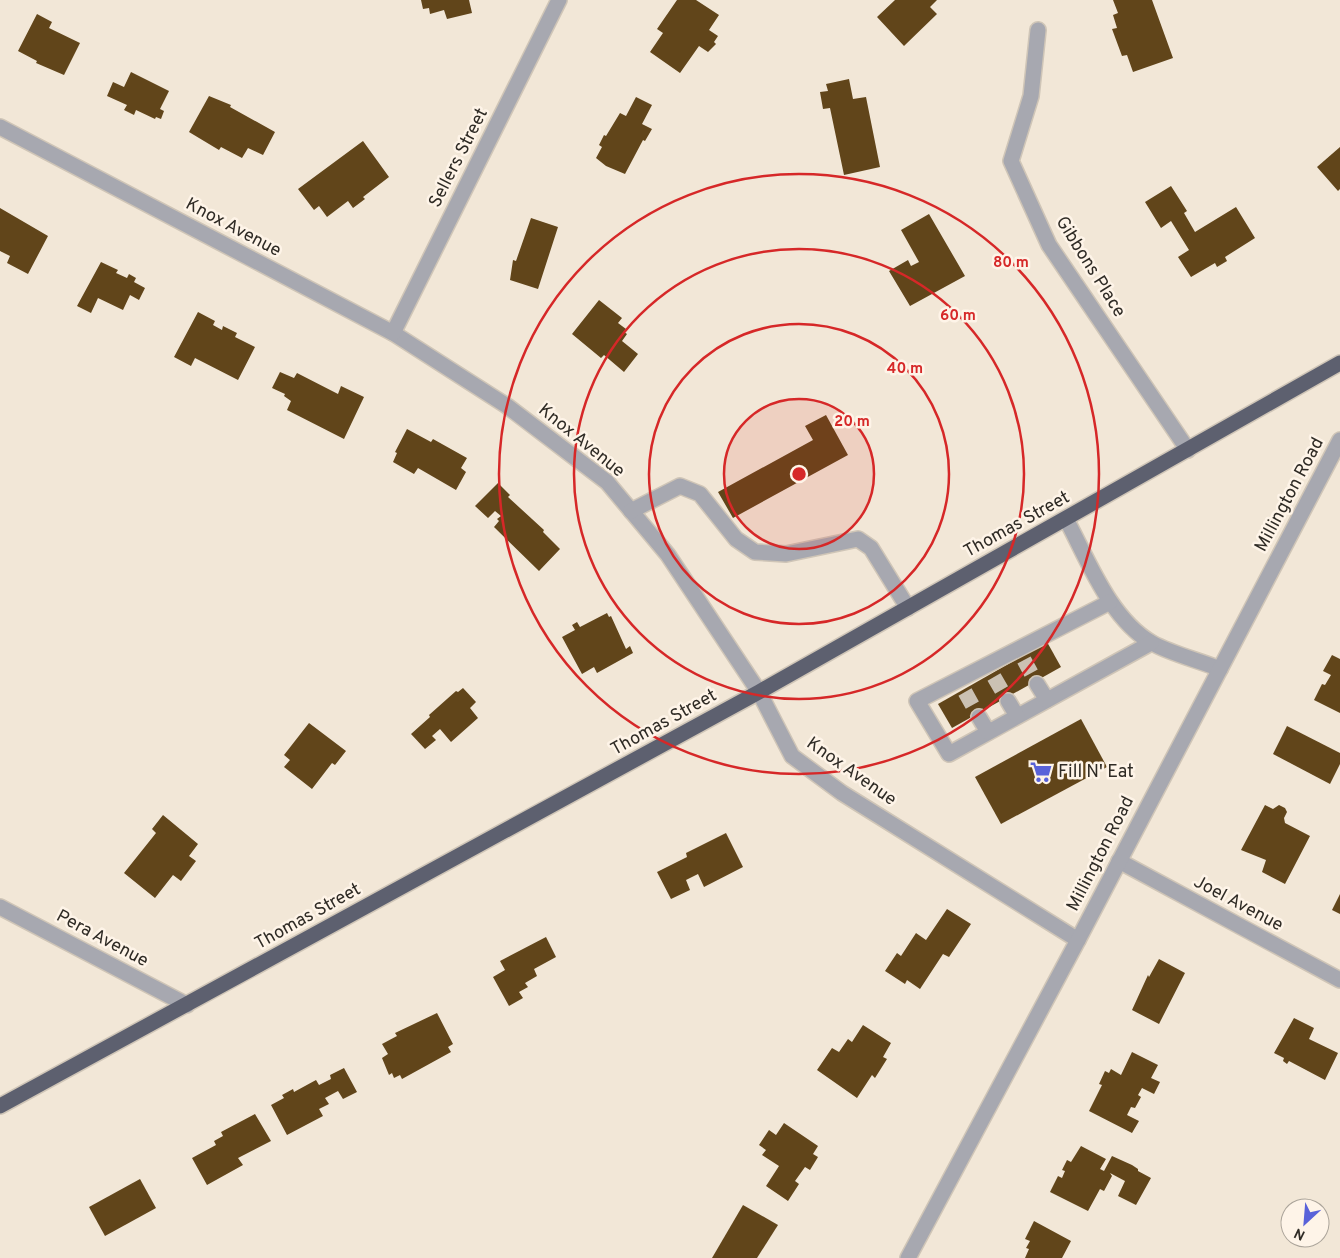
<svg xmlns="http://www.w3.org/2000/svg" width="1340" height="1258" viewBox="0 0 1340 1258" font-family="Overpass,sans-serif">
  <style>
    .building { fill: #61451a }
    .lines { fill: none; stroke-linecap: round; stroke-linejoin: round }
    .minor-tunnel { stroke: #cbc1b3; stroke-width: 15; stroke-dasharray: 15 8; stroke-linecap: butt }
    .minor-casing { stroke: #cfc5b7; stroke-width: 18 }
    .highway-casing { stroke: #cfc5b7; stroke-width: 18 }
    .minor { stroke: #a7a8b0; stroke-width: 15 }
    .highway { stroke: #5d606f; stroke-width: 15 }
    .ring { fill: none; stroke: #d62828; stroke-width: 2.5 }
    .labels { text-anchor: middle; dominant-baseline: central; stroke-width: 5; stroke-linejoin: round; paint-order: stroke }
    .street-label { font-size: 18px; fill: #2f2b25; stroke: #fef4e8 }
    .poi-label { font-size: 18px; fill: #2f2b25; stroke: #fef4e8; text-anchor: start }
    .centre { fill: #d62828; stroke: #fef4e8; stroke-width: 2.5 }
    .ring-label { font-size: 15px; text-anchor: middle; font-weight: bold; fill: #d62828; stroke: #fef4e8; stroke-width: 5; stroke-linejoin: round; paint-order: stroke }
  </style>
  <rect width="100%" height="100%" fill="#f2e7d7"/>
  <!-- building -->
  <g class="building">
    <path d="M421,0H469L472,13L447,19L444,10L430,14L429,8L423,9Z"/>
    <path d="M677,0H696L719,15L709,30L718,36L714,42L716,44L708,52L699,46L680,73L650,52L663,33L657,29Z"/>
    <path d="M895,0H937L930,7L937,14L904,46L877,17Z"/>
    <path d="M1113,0H1152L1173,58L1133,72L1127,55L1122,56L1112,29L1117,28L1113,15L1118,13Z"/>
    <path d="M37,14L52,22L49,28L80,43L64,75L36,63L37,61L18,51Z"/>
    <path d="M131,72L169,91L160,109L164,111L161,119L156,117L155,119L136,110L134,115L124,110L127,105L107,96L113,82L124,87Z"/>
    <path d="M849,79L853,99L866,97L880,167L844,175L830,108L823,109L820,92L828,91L826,84Z"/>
    <path d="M209,96L231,105L230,107L275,132L263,155L248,148L242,158L221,147L219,150L189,132Z"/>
    <path d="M636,97L652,105L642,124L652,129L645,141L643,140L625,174L606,166L596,158L602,147L599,145L604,135L606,136L620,113L626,116Z"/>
    <path d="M363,141L389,177L363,197L365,199L353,208L348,201L327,217L319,206L314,210L298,189Z"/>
    <path d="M1340,147V189L1338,191L1317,167Z"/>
    <path d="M1171,186L1187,211L1184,213L1195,232L1236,207L1255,238L1225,257L1227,261L1217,267L1215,263L1191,277L1178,257L1189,250L1171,221L1161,228L1145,202Z"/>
    <path d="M0,208L48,236L28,274L7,263L10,256L0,251Z"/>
    <path d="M929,214L965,276L910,306L889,271L908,260L911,266L919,262L901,230Z"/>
    <path d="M531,218L558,227L538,289L510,280L513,260L516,261Z"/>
    <path d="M101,262L118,270L116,273L127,278L129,274L136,278L134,282L145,288L139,300L130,295L123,310L98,298L91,313L77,306Z"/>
    <path d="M599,300L622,318L618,323L626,329L624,332L627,334L622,341L638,354L624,372L604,355L601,358L572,334Z"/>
    <path d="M198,312L215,321L213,325L222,330L223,326L237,333L235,337L255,347L238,380L195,358L191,366L174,357Z"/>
    <path d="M280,372L294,378L297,373L338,394L341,386L364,397L344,439L287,410L291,401L284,396L285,394L272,388Z"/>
    <path d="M826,415L848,455L733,518L718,492L813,440L805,426Z"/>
    <path d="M407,429L431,442L433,439L467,458L461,468L466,472L456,490L418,468L414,474L393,462L397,453L395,452Z"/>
    <path d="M498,483L510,495L508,497L544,530L543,532L560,549L539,571L494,527L499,521L497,519L501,516L495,511L488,518L475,506Z"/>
    <path d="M607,613L609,617L611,616L626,649L630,646L633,653L597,673L594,667L582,674L562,637L575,630L572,625L577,622L580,627Z"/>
    <path d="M1047,642L1061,667L952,728L938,704Z"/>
    <path d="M1332,655L1340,659V713L1314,700L1322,684L1325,685L1331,675L1323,671Z"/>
    <path d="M463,688L476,702L470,708L478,718L451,742L440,729L432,736L436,740L425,749L411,734L430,717L429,715L456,691L458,692Z"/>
    <path d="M1081,719L1107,767L1001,824L975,777Z"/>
    <path d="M309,723L346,751L335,765L332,763L312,789L284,767L290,760L284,755Z"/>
    <path d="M1287,726L1340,753V764L1330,784L1273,754Z"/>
    <path d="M1265,805L1273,809L1279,805L1285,808L1287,812L1284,818L1285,823L1310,836L1285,884L1262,872L1266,860L1241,850Z"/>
    <path d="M163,815L198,844L189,856L196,861L181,881L173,875L155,898L124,873L156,833L152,829Z"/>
    <path d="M726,833L743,867L704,887L698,874L686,880L690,890L671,899L657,872L687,857L686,853Z"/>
    <path d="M1340,894V914L1332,910Z"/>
    <path d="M947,909L971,924L949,957L943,954L920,989L907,980L905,984L885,971L897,953L901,956L916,933L926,940Z"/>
    <path d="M546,937L556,957L534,969L537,976L525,983L528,987L519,992L523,998L509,1006L493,977L505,970L500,961Z"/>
    <path d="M1159,959L1185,973L1159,1024L1132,1010L1148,975L1149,977Z"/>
    <path d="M437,1013L453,1044L448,1047L451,1052L402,1079L400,1075L394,1078L392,1073L389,1075L382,1058L388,1054L382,1044L397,1036L395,1033Z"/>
    <path d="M1294,1018L1314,1028L1309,1039L1338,1053L1325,1080L1289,1061L1287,1064L1283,1061L1284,1058L1274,1053Z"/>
    <path d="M863,1025L891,1043L883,1057L887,1059L875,1078L872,1075L857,1098L817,1070L832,1048L839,1052L848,1039L852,1042Z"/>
    <path d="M1132,1052L1158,1065L1151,1078L1160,1082L1154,1094L1142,1088L1138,1095L1141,1097L1135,1108L1131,1107L1127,1115L1139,1121L1132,1133L1089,1111L1102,1085L1099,1084L1105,1071L1109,1073L1111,1069L1121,1075Z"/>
    <path d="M344,1068L357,1092L343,1099L338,1091L325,1098L329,1104L319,1109L323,1116L287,1135L271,1105L284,1098L282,1095L293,1089L294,1092L316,1080L319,1085L331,1079L330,1075Z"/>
    <path d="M255,1114L271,1141L238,1158L243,1165L207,1185L192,1158L216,1145L214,1141L223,1136L221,1132Z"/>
    <path d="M784,1123L818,1146L813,1154L818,1157L810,1170L805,1167L795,1181L799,1184L788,1201L766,1186L779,1166L762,1155L766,1150L759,1145L769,1130L776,1135Z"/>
    <path d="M1081,1146L1106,1159L1100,1169L1104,1171L1112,1156L1132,1165L1138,1169V1171L1151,1178L1136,1205L1118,1196L1125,1181L1110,1173L1112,1176L1104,1191L1100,1189L1088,1211L1050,1192L1058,1176L1062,1178L1065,1171L1062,1170L1067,1160L1071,1162Z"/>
    <path d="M140,1179L156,1208L105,1236L89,1207Z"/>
    <path d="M743,1205L778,1225L757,1258H712Z"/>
    <path d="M1034,1221L1071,1241L1062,1258H1025L1029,1249L1026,1248L1030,1241L1025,1239Z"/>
  </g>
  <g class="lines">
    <!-- minor-tunnel -->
    <g class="minor-tunnel">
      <path d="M1024,660L1037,684"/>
      <path d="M994,677L1008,701"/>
      <path d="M965,692L979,717"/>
    </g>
    <!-- minor casing -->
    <g class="minor-casing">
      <g id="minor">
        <path d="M1038,30L1031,96L1011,161L1049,245L1188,450"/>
        <path d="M0,127L393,333L507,406L607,482L668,555L759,692L792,756L842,793L1078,940"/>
        <path d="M393,333L559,0"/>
        <path d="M631,511L680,486L700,494L736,539L755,552L786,554L858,539L871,548L908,608"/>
        <path d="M1066,519C1088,560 1110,619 1152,643C1172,654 1198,660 1220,669"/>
        <path d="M1110,602L917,701L949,754L1151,643"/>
        <path d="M1037,684L1047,700"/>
        <path d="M1008,701L1017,716"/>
        <path d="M979,717L988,732"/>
        <path d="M1119,861L1340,980"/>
        <path d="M0,907L187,1005"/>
        <path d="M908,1258L1078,940L1340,440"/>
      </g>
    </g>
    <!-- highway casing -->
    <g class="highway-casing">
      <path id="highway" d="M0,1106L759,692L1340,363"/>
    </g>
    <!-- minor -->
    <use href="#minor" class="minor"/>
    <!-- highway -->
    <use href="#highway" class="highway"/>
  </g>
  <!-- distance rings -->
  <circle cx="799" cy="474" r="75" fill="#d62828" fill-opacity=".12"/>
  <g class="ring">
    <circle cx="799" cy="474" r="75"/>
    <circle cx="799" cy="474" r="150"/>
    <circle cx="799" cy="474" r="225"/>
    <circle cx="799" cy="474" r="300"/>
  </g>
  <!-- icons -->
  <defs>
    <g id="supermarket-bare" transform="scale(1.725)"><path d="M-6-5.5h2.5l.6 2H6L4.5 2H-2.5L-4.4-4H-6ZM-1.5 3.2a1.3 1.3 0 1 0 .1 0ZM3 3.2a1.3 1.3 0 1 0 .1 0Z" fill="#5962d9" stroke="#fef4e8" stroke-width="2.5" paint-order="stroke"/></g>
  </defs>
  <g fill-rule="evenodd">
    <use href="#supermarket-bare" x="1041" y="772"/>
  </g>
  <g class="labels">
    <!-- street labels -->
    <g class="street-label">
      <text transform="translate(459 158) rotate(-63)">Sellers Street</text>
      <text transform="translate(233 228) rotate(28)">Knox Avenue</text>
      <text transform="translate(1090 267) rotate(58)">Gibbons Place</text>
      <text transform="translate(581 441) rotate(39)">Knox Avenue</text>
      <text transform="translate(1290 495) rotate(-62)">Millington Road</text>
      <text transform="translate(1017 525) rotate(-29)">Thomas Street</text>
      <text transform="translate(664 723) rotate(-29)">Thomas Street</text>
      <text transform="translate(851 772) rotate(35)">Knox Avenue</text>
      <text transform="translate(1101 854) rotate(-63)">Millington Road</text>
      <text transform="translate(1238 904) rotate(28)">Joel Avenue</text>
      <text transform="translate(308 917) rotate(-29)">Thomas Street</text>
      <text transform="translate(102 939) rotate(28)">Pera Avenue</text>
    </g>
    <!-- poi labels -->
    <g class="poi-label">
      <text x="1058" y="772">Fill N' Eat</text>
    </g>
  </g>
  <circle cx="799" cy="474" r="8" class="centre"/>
  <g class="ring-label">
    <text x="1011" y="267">80 m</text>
    <text x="958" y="320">60 m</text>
    <text x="905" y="373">40 m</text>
    <text x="852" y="426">20 m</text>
  </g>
  <!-- north arrow -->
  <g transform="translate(1305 1223) rotate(206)"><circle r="24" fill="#fef4e8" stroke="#aba49a"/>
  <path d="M0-4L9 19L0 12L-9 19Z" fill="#5962d9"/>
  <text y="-8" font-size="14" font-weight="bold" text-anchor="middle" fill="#2f2b25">N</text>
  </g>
</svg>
